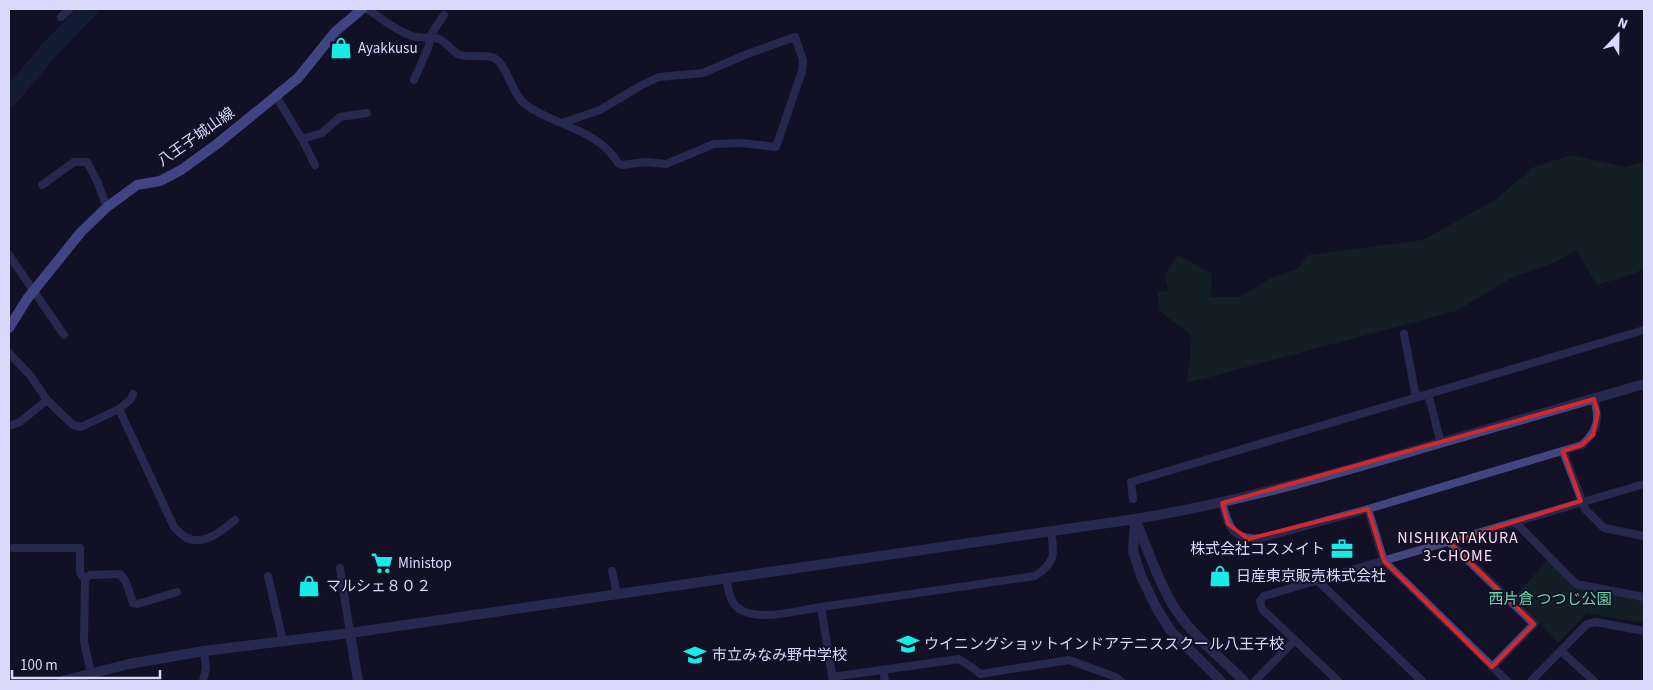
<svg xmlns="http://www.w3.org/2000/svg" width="1653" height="690" viewBox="0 0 1653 690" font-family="'Source Sans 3','Noto Sans JP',sans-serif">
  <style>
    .green { fill: #152f2b }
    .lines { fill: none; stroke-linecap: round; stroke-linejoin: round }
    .river { stroke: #132d48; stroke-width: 18 }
    .minor { stroke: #414580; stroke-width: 8 }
    .tertiary { stroke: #414580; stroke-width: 10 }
    .secondary { stroke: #7883f3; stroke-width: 10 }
    .marked { fill: none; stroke: #d62828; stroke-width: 4; stroke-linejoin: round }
    .labels { text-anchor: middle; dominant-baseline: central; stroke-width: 4; stroke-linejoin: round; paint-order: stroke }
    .poi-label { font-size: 15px; fill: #d9d9fc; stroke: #131125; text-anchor: start }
    .street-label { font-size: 15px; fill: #d9d9fc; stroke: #131125 }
    .park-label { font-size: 15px; fill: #6bd6af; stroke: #131125 }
    .neighbourhood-label { font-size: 16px; letter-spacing: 1px; fill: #fcdbf4; stroke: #131125 }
  </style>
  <rect width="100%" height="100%" fill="#131125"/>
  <!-- green -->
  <g class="green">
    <path d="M1571,155L1626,167L1644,161V268L1635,273L1597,285L1576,250L1555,262L1511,278L1456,311L1187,383L1192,336L1160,311L1157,292L1169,291L1164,275L1178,255L1212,274L1211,297H1240L1271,278L1297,269L1309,255L1423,240L1495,200L1534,167Z"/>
    <path d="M1550,558L1576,584L1644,597V623L1587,613L1558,643L1541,625L1534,624L1510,601Z"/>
  </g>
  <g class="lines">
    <!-- river -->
    <path class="river" d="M9,98L50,49L89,9"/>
    <!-- minor -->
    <g class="minor">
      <path d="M367,9C381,18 396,31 412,36C421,39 431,36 439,39C447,42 452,52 460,55C471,58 484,54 494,58C508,65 511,94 526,105C555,126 598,129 618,163L622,165L645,162L666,164L714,144L742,143L776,147L802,71L803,60L795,37L747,54L703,73L659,77L640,86L600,110L562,123"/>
      <path d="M61,17L70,9"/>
      <path d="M414,80L428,48L433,31L444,15"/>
      <path d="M276,96L302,139L315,165"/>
      <path d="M302,139L322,133L340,117L367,113"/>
      <path d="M42,185L74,162H87L97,181L107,207"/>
      <path d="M9,255L64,335"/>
      <path d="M1404,334L1416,397"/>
      <path d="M9,353L30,375L47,400L73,425L81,427L119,409L131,399L133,394"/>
      <path d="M1428,394L1441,443"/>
      <path d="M119,409L174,527C180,533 186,540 195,540C209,542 225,528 235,520"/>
      <path d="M9,426L20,422L47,400"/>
      <path d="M1563,451L1585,509L1604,528L1644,536"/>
      <path d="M1133,499L1131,482L1644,330"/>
      <path d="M1222,503C1229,528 1233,541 1262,538L1368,509L1582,445C1598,430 1600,419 1594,399"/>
      <path d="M1368,509L1384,561L1507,681"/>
      <path d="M1516,523L1576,584L1644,597"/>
      <path d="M1449,542L1534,624L1492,667"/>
      <path d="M13,548H80V573L85,579L84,642L91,673"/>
      <path d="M340,568L350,633"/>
      <path d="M612,571L617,594"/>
      <path d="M268,576L283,642"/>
      <path d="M726,578C728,587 729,597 734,604C751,625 799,610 821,607L833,681"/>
      <path d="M85,579L90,575L120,574L126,582L133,603L138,604L177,592"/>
      <path d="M1317,580L1422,681"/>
      <path d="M821,607L1035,576C1055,563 1055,555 1051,532"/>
      <path d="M1561,651L1594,681"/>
      <path d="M883,670L885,681"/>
      <path d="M832,677L959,659L973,668L980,674L1069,660L1116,677L1121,681"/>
      <path d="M203,681L206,668L204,651"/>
      <path d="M1255,681L1295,640"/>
      <path d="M1338,681L1262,609L1260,601L1264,596L1644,484"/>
      <path d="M1531,681L1587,624L1596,622L1644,631"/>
    </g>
    <!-- tertiary -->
    <g class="tertiary">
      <path d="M1135,519C1147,547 1156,576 1171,602C1189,633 1219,656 1244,681"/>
      <path d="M1135,523L1133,551L1141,576L1157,609L1171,631L1221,681"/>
      <path d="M350,633L358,681"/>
      <path d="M62,681L129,664L204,651L350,633L1135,519C1239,502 1339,473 1440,443C1508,423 1576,404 1644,384"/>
    </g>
    <!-- secondary -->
    <path class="secondary" d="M9,328L27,299L81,232L107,207L137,185L160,181L181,170L217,144L298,78L336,31L362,9"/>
  </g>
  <!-- marked area -->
  <path d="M0 0H1653V690H0ZM1594,399L1598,413L1593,435L1582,445L1563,451L1581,501L1449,542L1534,624L1492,667L1384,561L1368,509L1248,539L1228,524L1222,503Z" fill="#131125" fill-opacity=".55" fill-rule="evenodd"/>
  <path class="marked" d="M1594,399L1598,413L1593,435L1582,445L1563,451L1581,501L1449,542L1534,624L1492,667L1384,561L1368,509L1248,539L1228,524L1222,503Z"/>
  <!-- icons -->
  <defs>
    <g id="shop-bare" transform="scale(1.725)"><path d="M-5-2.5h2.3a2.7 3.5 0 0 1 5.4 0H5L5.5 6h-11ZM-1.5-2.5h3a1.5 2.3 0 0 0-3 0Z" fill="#16ebe8" stroke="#131125" stroke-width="2.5" paint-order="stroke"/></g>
    <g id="office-bare" transform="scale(1.725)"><path d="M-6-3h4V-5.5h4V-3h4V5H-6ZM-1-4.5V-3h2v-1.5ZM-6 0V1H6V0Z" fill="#16ebe8" stroke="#131125" stroke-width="2.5" paint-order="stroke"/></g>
    <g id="supermarket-bare" transform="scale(1.725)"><path d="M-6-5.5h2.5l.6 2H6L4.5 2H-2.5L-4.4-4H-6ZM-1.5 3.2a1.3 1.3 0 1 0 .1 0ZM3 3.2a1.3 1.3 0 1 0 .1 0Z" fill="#16ebe8" stroke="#131125" stroke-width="2.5" paint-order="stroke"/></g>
    <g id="school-bare" transform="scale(1.725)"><path d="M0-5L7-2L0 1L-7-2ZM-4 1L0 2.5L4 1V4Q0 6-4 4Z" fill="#16ebe8" stroke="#131125" stroke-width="2.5" paint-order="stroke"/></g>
  </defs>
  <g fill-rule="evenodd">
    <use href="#shop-bare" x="341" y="48"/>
    <use href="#office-bare" x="1342" y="549"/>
    <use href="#supermarket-bare" x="382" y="563"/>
    <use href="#shop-bare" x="1220" y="576"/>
    <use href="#shop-bare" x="309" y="586"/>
    <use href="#school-bare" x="908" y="644"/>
    <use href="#school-bare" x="695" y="655"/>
  </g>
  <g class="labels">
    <!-- poi labels -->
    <g class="poi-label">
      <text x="358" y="48">Ayakkusu</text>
      <text x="1325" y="549" text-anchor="end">株式会社コスメイト</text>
      <text x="398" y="563">Ministop</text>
      <text x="1236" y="576">日産東京販売株式会社</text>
      <text x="326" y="586">マルシェ８０２</text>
      <text x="924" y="644">ウイニングショットインドアテニススクール八王子校</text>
      <text x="712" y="655">市立みなみ野中学校</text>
    </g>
    <!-- street labels -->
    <g class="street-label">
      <text transform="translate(196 137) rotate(-35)">八王子城山線</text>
    </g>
    <!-- park labels -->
    <g class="park-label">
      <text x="1550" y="599">西片倉 つつじ公園</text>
    </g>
    <!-- neighbourhood labels -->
    <g class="neighbourhood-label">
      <text x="1458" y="538">NISHIKATAKURA<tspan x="1458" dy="18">3-CHOME</tspan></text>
    </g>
  </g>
  <!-- border -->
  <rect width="1653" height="690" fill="none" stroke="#d9d9fc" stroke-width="20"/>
  <!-- north arrow -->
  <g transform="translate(1618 35) rotate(22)" stroke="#131125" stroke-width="4" paint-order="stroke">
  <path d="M0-4L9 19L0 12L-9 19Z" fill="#d9d9fc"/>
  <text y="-8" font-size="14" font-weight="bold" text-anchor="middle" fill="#d9d9fc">N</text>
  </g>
  <!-- scale -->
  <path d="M12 670v8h148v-8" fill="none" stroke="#d9d9fc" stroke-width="2.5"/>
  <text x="20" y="670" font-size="15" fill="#d9d9fc" stroke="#131125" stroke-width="4" paint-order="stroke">100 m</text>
</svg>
